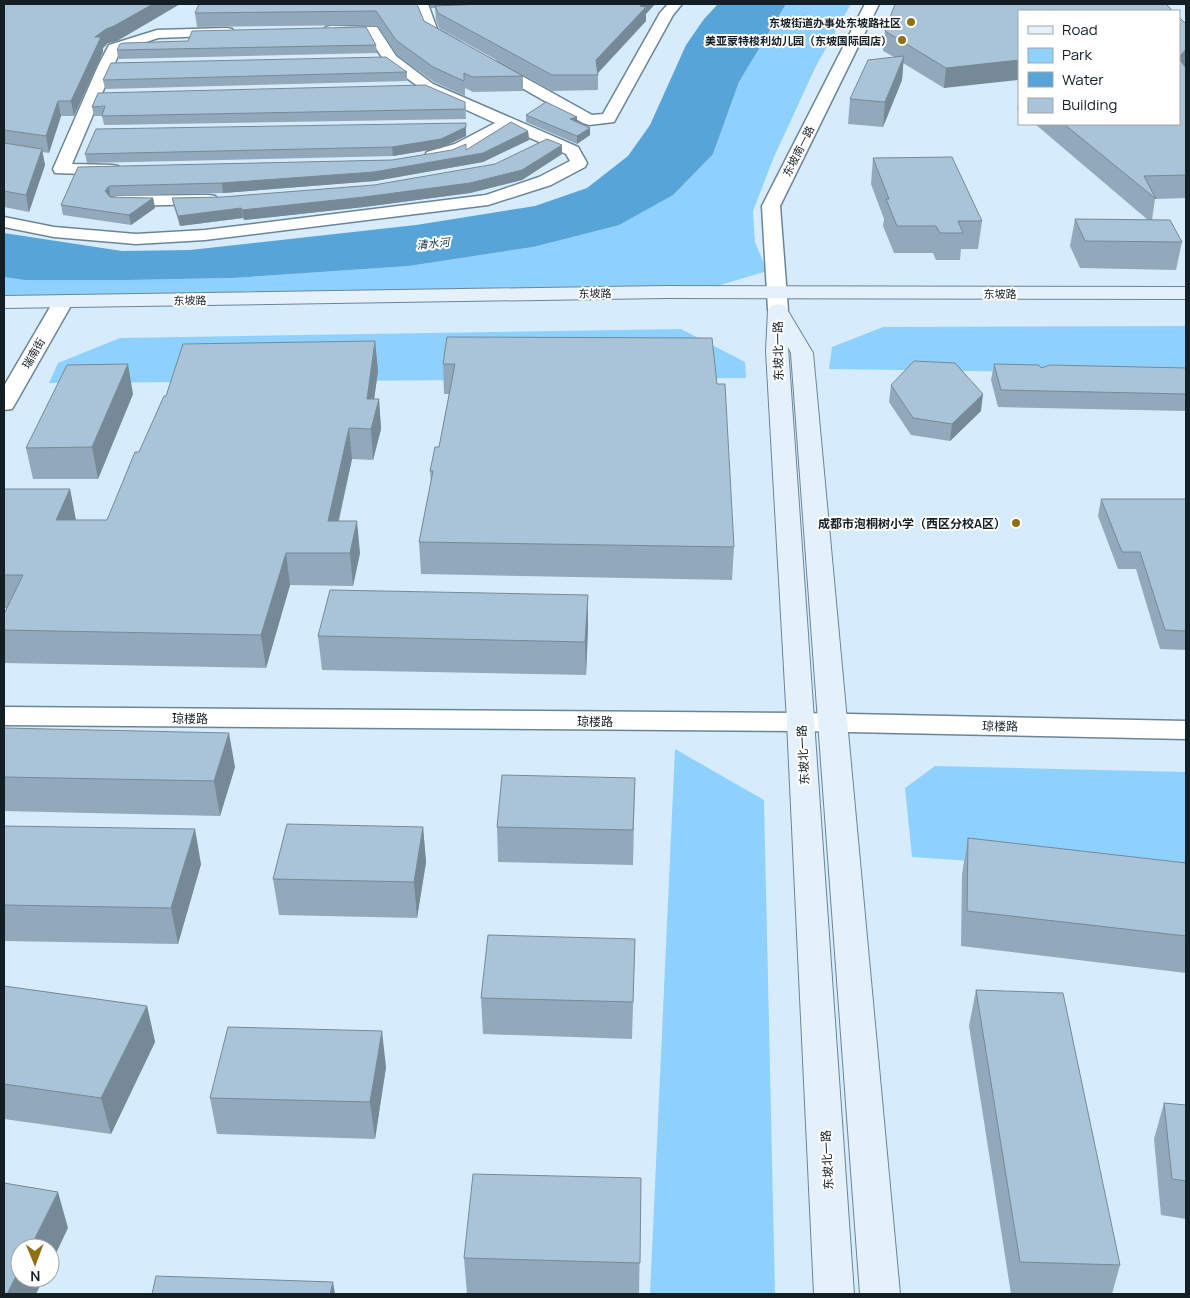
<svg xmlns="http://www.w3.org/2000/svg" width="1190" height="1298" viewBox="0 0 1190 1298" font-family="Manrope,'Noto Sans SC',sans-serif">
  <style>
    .green { fill: #8fd1fe }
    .water { fill: #57a5d8 }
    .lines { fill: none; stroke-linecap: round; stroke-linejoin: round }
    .street-casing { stroke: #6b8597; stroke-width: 3 }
    .secondary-casing { stroke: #6b8597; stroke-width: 2 }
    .street { fill: #fff; fill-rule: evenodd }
    .secondary { fill: #e5f1fa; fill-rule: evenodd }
    .wall { fill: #91a9ba }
    .shaded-wall { fill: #768997 }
    .building { fill: #a9c4d8; stroke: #768997 }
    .poi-dot { fill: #8e7115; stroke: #fff; stroke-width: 2 }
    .labels { text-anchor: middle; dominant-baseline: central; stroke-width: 4; stroke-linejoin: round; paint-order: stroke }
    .far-poi-label { font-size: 11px; font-weight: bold; fill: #131e25; stroke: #fff; text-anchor: end }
    .far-street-label { font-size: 11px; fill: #131e25; stroke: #fff }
    .far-water-label { font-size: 11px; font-style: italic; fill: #103247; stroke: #fff }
    .street-label { font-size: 12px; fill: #131e25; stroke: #fff }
    .poi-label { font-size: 12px; font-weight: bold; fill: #131e25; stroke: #fff; text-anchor: end }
  </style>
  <rect width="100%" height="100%" fill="#d6ecfd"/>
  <!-- green -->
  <g class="green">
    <path d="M786,4H851L816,66L774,157L753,211L755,242L767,271L717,286L518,288L165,296H4V277L24,280H128L233,278L409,266L533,247L713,154L739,82Z"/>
    <path d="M1186,326V374L829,369L832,347L883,327Z"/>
    <path d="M681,329L745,362L746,378L49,383L58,363L120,338Z"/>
    <path d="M675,749L764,800L775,1294H650Z"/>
    <path d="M935,766L1186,772V876L912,857L905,788Z"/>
  </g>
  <!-- water -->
  <path class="water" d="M718,4H786L739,82L713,154L673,195L619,225L533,247L409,266L233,278L128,280H24L4,277V233L122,251L190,250L416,225L535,206L587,188L628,156L650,125L686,45L704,19Z"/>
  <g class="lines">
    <!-- street casing -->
    <g class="street-casing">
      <g id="street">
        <path d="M414,4H428L437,29L460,42L462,45L460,48H450L426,34Z"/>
        <path d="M668,4H682L673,15L614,122L589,125L583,123L487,68L485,65L487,62H497L592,115L603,114L660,13Z"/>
        <path d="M865,4H879L780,206L788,310L785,314L778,316L771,314L768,310L762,206Z"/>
        <path d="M331,26L377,27L396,56L433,84L578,147L587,163L585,167L551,185L488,205L205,240L136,244L54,237L4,227V217L54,227L136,234L205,230L486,195L539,177L570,161L566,154L508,128C488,141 451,165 427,160L425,156L427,152L455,144L495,123L423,90L385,62L367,34L326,33L324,30L326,27Z"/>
        <path d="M227,28L232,29L234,32L232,35L158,38L120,51L72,164L112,165L118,166L120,170L118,174L112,175L55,173L53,169L98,66L109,45L157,30Z"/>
        <path d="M209,195L215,196L218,200L215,204L118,206L112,205L109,201L112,197L118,196Z"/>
        <path d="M63,296L70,298L73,302L15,404L12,409L4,410V386L53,302L56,298Z"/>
        <path d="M4,707L801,713L1186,721V739L801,731L4,725Z"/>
      </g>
    </g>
    <!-- secondary casing -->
    <g class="secondary-casing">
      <g id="secondary">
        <path d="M665,286L1186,287V299L665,298L4,308V296Z"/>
        <path d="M778,304L785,306L813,353L900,1294H860L791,353L788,347L854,1294H814L787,722L766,351L768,310L771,306Z"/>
      </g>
    </g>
    <!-- street -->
    <use href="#street" class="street"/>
    <!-- secondary -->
    <use href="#secondary" class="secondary"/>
  </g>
  <!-- wall -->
  <g class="wall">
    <path d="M4,4H180L117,41L108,43L103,48V52L74,116H61L49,153L42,152L45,165L29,212L4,207Z"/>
    <path d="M417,4L424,21L523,76V91L473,92L465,88V96L434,82L397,55L377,25L197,27L195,13Z"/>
    <path d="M429,4H655L646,14V21L598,73V90L552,91L439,28L436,20L435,8H431Z"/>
    <path d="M1166,4L944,88L903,63L902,80L883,127L848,124L850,99L894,57L883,51L885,31Z"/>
    <path d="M1186,24V65L1185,66L1186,68V198L1155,199L1152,220L1182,242L1176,270L1080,268L1070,246L1075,219L1148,220L1035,124H1179Z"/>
    <path d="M188,41L376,45L377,53L118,59L117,50Z"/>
    <path d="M407,72V81L105,89L103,80Z"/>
    <path d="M1019,98V110L1017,109Z"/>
    <path d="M465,102L466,119L104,125L102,116H94L92,107Z"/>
    <path d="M526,115L577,117V122L590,128V135L577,144L526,122Z"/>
    <path d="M466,123V136L441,148L393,156L87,163L85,154Z"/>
    <path d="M528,131L529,140L483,162L375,181L223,193L110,196V197L153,198L155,208L131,225L63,215L61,205L78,167L392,160L466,150Z"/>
    <path d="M562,154L522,180L470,193L364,207L244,220L243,218L180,226L174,207L172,198L222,197L374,185Z"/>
    <path d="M873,158L982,221L978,249H961L960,260H936L933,253H894L883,226L884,219L871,184Z"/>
    <path d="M447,337L734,547L732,580L421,574L419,542L431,484L430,471L439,447L449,394H444L443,364Z"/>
    <path d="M375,341L378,371L374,399H379L381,429L373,460L352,459L339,521L360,553L353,586L290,585L266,668L4,663V614L7,608H4V489H70L76,520H107L166,396Z"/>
    <path d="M994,364L1041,368H1186V411L998,407L991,380Z"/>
    <path d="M891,385L981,411L950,441L911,435L889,402Z"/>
    <path d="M133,394L98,479H33L26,448Z"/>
    <path d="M1101,499H1186V650L1160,649L1136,569H1118L1098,516Z"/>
    <path d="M588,595V628L586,675L322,670L318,636Z"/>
    <path d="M4,728L235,767L220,816L4,811Z"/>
    <path d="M635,778L633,865L498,862L497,827Z"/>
    <path d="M4,826L201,864L178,944L4,941Z"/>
    <path d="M423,827L426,862L417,918L279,915L273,879Z"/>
    <path d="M968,838L1186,863V973L961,946L962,874Z"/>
    <path d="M635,939L632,1039L483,1034L481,998Z"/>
    <path d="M4,986L147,1006L155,1042L111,1134L4,1119Z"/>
    <path d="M976,990L1120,1265L1112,1294H1011L969,1026Z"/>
    <path d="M386,1067L375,1139L217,1134L210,1098Z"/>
    <path d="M1164,1103L1186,1105V1219L1161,1215L1154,1139Z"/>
    <path d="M641,1178L639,1294H467L464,1258Z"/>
  </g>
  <!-- shaded-wall -->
  <g class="shaded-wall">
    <path d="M153,4H180L117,41L108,43L103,48V52L74,116L71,101L95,37L106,29Z"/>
    <path d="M642,4H655L646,14V21L596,75V60Z"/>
    <path d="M1186,49V65L1179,73V57Z"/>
    <path d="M904,56L902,80L883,127L885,102Z"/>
    <path d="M1019,60V80L944,88L946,68Z"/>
    <path d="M58,101L61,116L49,153L46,136Z"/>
    <path d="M577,117V125L570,119Z"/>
    <path d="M466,127V136L441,148L393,156L392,147Z"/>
    <path d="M590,128V135L577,144V136Z"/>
    <path d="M528,131L529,140L483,162L375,181L223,193L222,183L483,153Z"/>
    <path d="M562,145V154L522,180L470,193L364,207L244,220L242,210L470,183Z"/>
    <path d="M42,149L45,165L29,212L26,195Z"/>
    <path d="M109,186L110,196L107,201L105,191Z"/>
    <path d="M153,198L155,208L131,225L129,215Z"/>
    <path d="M241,208L243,218L180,226L178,216Z"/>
    <path d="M375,341L378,371L370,429L367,399Z"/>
    <path d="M128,364L133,394L98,479L92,447Z"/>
    <path d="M983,394L981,411L950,441L952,424Z"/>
    <path d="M379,399L381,429L373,460L371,429Z"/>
    <path d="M349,428L352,459L331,553L328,521Z"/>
    <path d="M70,489L76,521L56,520Z"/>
    <path d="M357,521L360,553L353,586L350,553Z"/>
    <path d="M286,553L290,585L266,668L261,635Z"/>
    <path d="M588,595V628L586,675L585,642Z"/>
    <path d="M229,733L235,767L220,816L214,781Z"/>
    <path d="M423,827L426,862L417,918L414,882Z"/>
    <path d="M195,829L201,864L178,944L171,908Z"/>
    <path d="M147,1006L155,1042L111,1134L101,1098Z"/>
    <path d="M382,1031L386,1067L375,1139L370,1102Z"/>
    <path d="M58,1192L68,1228L50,1266V1248H30Z"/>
    <path d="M20,1268V1278H44L36,1294H7Z"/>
    <path d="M333,1282L335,1294H330Z"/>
  </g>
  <!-- building -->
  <g class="building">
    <path d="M4,4H153L114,26L106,29L95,37H101L71,101H58L46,136L4,130Z"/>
    <path d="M199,4H417L424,21L523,76L472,77L464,73V81L433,67L396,40L376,11L195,13Z"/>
    <path d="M483,4H642L640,6L646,7L596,60L598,75H552L438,13L435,6Z"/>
    <path d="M895,4H1166L1173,11H1019V60L946,68L885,31Z"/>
    <path d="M1179,17L1186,24V49L1179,57Z"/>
    <path d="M366,27L376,45L117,50L120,44L124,43L188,41L192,31Z"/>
    <path d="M904,56L885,102L850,99L868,60Z"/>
    <path d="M386,57L407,72L103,80L111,63Z"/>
    <path d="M1179,59L1186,68V175L1144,176L1156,199L1064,124H1179Z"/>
    <path d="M425,85L465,102V109L102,116L105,106L92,107L98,93Z"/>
    <path d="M546,102L577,117L570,119L590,128L577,136L526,115Z"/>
    <path d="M511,122L528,131L483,153L374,172L222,183L109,186L105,191L110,197L153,198L129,215L61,205L78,167L392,160L452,150L466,144V150Z"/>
    <path d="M466,123V127L441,139L392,147L85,154L96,129Z"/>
    <path d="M547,139L562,145L522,170L470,183L364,197L242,210L241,208L178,216L172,198L222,197L374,185L495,164Z"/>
    <path d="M4,143L42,149L26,195L4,191Z"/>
    <path d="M952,157L982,221H958L963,233H940L936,226H897L886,199H889L873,158Z"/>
    <path d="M1075,219L1170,220L1182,242L1085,241Z"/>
    <path d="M447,337L712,338L717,384H725L734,547L419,542L433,471H430L435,447H439L455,364H443Z"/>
    <path d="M375,341L367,399H379L371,429L349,428L328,521H357L350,553H286L261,635L4,630V614L23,575H4V489H70L56,520H107L135,452H139L164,396H166L183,344Z"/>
    <path d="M914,361L955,363L983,394L952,424L913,418L891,385Z"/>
    <path d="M128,364L92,447L26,448L67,365Z"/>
    <path d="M994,364L1039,365L1041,368L1050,365L1186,368V394L1001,390Z"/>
    <path d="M1101,499H1186V631L1165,630L1140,552H1122Z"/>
    <path d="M330,590L588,595L585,642L318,636Z"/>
    <path d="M4,728L229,733L214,781L4,777Z"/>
    <path d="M502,775L635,778L633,830L497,827Z"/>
    <path d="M287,824L423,827L414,882L273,879Z"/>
    <path d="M4,826L195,829L171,908L4,905Z"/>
    <path d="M968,838L1186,863V936L967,911Z"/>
    <path d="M488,935L635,939L633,1002L481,998Z"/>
    <path d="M4,986L147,1006L101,1098L4,1084Z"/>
    <path d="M976,990L1063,993L1120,1265L1020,1262Z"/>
    <path d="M228,1027L382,1031L370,1102L210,1098Z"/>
    <path d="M1164,1103L1186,1105V1181L1172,1179Z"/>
    <path d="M473,1174L641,1178L640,1263L464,1258Z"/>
    <path d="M4,1183L58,1192L30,1248H20V1268L7,1294H4Z"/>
    <path d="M156,1276L333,1282L330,1294H152Z"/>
  </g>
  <!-- markers -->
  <g class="poi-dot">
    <circle cx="911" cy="22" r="5"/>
    <circle cx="902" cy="40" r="5"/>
    <circle cx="1016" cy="523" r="5"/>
  </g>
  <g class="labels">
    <!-- far-poi labels -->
    <g class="far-poi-label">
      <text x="901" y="22">东坡街道办事处东坡路社区</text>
      <text x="892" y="40">美亚蒙特梭利幼儿园（东坡国际园店）</text>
    </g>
    <!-- far-street labels -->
    <g class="far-street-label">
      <text transform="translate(798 151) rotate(-63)">东坡南一路</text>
      <text transform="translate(595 293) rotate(-1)">东坡路</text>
      <text x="1000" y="293">东坡路</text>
      <text transform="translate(190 300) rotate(-1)">东坡路</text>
      <text transform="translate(33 353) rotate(-60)">瑞南街</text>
    </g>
    <!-- far-water labels -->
    <g class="far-water-label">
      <text transform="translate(433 243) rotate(-6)">清水河</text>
    </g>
    <!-- street labels -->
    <g class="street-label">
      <text transform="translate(778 351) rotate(-91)">东坡北一路</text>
      <text x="190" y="718">琼楼路</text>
      <text x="595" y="721">琼楼路</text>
      <text transform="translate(1000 726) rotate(1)">琼楼路</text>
      <text transform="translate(803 755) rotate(-93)">东坡北一路</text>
      <text transform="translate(827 1160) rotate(-93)">东坡北一路</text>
    </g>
    <!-- poi labels -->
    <g class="poi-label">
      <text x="1006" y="523">成都市泡桐树小学（西区分校A区）</text>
    </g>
  </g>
  <!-- border -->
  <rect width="1190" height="1298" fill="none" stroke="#131e25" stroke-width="10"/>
  <!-- legend -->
  <rect x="1018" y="10" width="162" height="115" fill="#ffffff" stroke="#a1a5a8"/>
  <rect x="1028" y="26" width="25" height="8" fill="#e5f1fa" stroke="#a1a5a8"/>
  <text x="1062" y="35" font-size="15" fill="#131e25">Road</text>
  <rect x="1028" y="48" width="25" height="15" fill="#8fd1fe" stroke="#a1a5a8"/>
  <text x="1062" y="60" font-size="15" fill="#131e25">Park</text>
  <rect x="1028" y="72" width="25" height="15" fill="#57a5d8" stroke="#a1a5a8"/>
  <text x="1062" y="85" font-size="15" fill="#131e25">Water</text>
  <rect x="1028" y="98" width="25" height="15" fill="#a9c4d8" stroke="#a1a5a8"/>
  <text x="1062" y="110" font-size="15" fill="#131e25">Building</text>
  <!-- north arrow -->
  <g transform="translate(35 1263) rotate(179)"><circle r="24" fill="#ffffff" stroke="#a1a5a8"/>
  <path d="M0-4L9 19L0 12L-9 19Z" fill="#8e7115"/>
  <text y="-8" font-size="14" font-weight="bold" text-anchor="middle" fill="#131e25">N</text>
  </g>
</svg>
